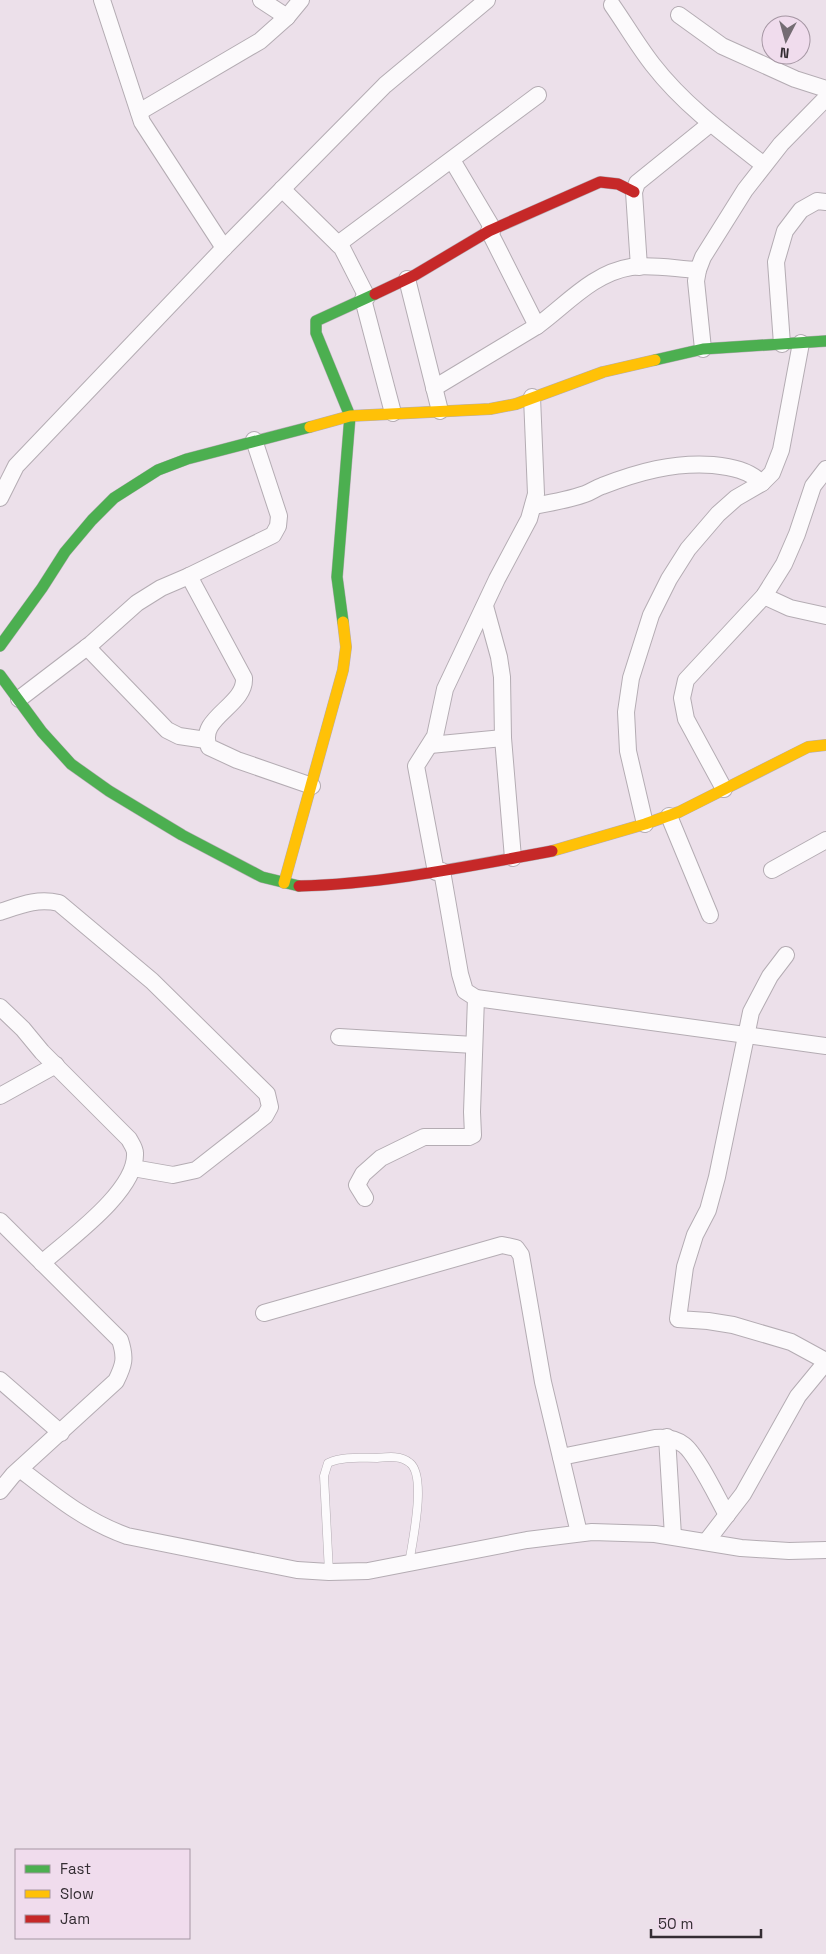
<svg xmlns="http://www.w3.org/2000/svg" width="826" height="1954" viewBox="0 0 826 1954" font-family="'Space Grotesk',sans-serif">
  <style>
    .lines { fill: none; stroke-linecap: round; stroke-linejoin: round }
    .lane-casing { stroke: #b4acb3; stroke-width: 9 }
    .street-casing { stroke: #b4acb3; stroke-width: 18 }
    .fast-casing { stroke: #b4acb3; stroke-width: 12 }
    .slow-casing { stroke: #b4acb3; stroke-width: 12 }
    .jam-casing { stroke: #b4acb3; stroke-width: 12 }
    .lane { stroke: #fcfafc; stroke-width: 8 }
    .street { stroke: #fcfafc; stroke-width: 16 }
    .fast { stroke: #4caf50; stroke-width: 11 }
    .slow { stroke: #ffc107; stroke-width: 11 }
    .jam { stroke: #c62828; stroke-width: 11 }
  </style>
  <rect width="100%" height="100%" fill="#ece0ea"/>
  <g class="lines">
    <!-- lane casing -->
    <g class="lane-casing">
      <path id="lane" d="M329,1572L324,1476L328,1463C343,1456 360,1458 377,1458C387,1457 401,1455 410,1463C427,1477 412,1543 409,1564"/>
    </g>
    <!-- street casing -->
    <g class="street-casing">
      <g id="street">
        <path d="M102,0L142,122L224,248"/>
        <path d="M261,0L287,17"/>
        <path d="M612,5C626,25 638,46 653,65C684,105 725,135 764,165"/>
        <path d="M679,15L722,46L795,79L826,89"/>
        <path d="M139,112L260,41L287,17L301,0"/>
        <path d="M452,160L493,229"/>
        <path d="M282,189L342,248L367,297"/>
        <path d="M489,231L537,326C567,304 593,273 631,267C653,264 676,269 698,270"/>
        <path d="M338,244L538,95"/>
        <path d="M639,267L634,192L637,183L710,124"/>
        <path d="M407,279L440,411"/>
        <path d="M363,299L393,413"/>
        <path d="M782,344L776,262L785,231L801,210L817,201L826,202"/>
        <path d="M703,349L696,281L698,270L703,257L745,190L781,144L826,98"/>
        <path d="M434,388L537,326"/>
        <path d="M0,498L16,466L224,248L385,85L487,0"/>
        <path d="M533,506C550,503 568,500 585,494C591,492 596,488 602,486C638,472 674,462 713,465C732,467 748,470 762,483"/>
        <path d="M189,576L244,678C246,706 196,718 209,747L237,760L312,786"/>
        <path d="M764,596L790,608L826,616"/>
        <path d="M485,606L499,657L502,677L503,738L513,858"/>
        <path d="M87,647L167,730L179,736L206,740"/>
        <path d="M19,699L91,644L137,603L161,588L189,576L273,535L278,526L279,516L254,440"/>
        <path d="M430,745L503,738"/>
        <path d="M724,789L686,719L682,698L686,680L764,596L784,564L797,534L813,486L826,469"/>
        <path d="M669,816L710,915"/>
        <path d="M645,824L628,751L626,712L631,678L651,615L669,579L688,549L718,514L736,498L762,483L772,473L781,450L801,343"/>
        <path d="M772,870L826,840"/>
        <path d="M442,871L460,974L465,991L476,998L826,1046"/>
        <path d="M436,872L416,766L435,736L445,689L497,579L529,519L536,494L532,397"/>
        <path d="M0,912C21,905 37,898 59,903L152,981L267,1094L270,1107L265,1116L196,1170L173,1175L133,1168"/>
        <path d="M786,955L770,976L751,1012L717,1177L708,1210L695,1235L685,1267L678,1319L708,1321L733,1325L791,1342L826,1361"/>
        <path d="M0,1007L23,1029L42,1052L129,1139C131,1143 135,1148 135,1153C137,1191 69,1239 42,1263"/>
        <path d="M339,1037L474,1045"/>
        <path d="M0,1096L56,1065"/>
        <path d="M365,1198L357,1185L363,1174L381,1158L424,1137H469L473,1135L472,1112L476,998"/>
        <path d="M0,1221L120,1340C126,1358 124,1365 116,1381L13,1475L0,1491"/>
        <path d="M264,1313L502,1245L516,1248L521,1255L543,1382L579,1533"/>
        <path d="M0,1380L61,1433"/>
        <path d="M667,1437L673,1536"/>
        <path d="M561,1457L655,1438C666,1437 675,1438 684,1445C697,1455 718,1499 727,1515"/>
        <path d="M20,1469C55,1496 85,1521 127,1536L297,1570L329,1572L368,1571L527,1540L592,1532L655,1534L741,1548L789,1551L826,1550"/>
        <path d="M706,1542L743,1494L798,1396L826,1362"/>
      </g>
    </g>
    <!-- fast casing -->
    <g class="fast-casing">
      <g id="fast">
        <path d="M655,360L703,349L826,341"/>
        <path d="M343,622L337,577L350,416L316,333V321L375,294"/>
        <path d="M0,646L42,588L65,552L92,520L114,498L158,470L187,459L310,427"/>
        <path d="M0,675L42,732L71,764L109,791L182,835L262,877L299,886"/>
      </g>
    </g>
    <!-- slow casing -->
    <g class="slow-casing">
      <g id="slow">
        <path d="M310,427L350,416L490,409L516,404L603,372L655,360"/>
        <path d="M552,851L645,824L679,812L808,747L826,745"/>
        <path d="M284,883L343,670L346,647L343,622"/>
      </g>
    </g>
    <!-- jam casing -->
    <g class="jam-casing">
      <g id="jam">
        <path d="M375,294L415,275L489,231L600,182L618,184L634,192"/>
        <path d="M299,886C384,884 469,866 552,851"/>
      </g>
    </g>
    <!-- lane -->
    <use href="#lane" class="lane"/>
    <!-- street -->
    <use href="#street" class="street"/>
    <!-- fast -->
    <use href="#fast" class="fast"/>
    <!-- slow -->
    <use href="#slow" class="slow"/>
    <!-- jam -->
    <use href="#jam" class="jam"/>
  </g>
  <!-- legend -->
  <rect x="15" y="1849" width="175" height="90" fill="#f0dced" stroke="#a596a3"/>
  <rect x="25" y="1865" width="25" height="8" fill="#4caf50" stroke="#a596a3"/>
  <text x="60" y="1874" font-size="15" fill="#342d33">Fast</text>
  <rect x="25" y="1890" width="25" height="8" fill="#ffc107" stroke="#a596a3"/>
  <text x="60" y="1899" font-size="15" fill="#342d33">Slow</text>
  <rect x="25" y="1915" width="25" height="8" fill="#c62828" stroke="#a596a3"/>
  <text x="60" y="1924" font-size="15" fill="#342d33">Jam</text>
  <!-- north arrow -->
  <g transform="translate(786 40) rotate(186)"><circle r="24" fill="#f0dced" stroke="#a596a3"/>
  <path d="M0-4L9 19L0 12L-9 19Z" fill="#746c73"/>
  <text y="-8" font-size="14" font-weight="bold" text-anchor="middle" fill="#342d33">N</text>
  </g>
  <!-- scale -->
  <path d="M651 1929v8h110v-8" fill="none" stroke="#342d33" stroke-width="2.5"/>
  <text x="658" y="1929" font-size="15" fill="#342d33" stroke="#f0dced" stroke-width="4" paint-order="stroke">50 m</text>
</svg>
